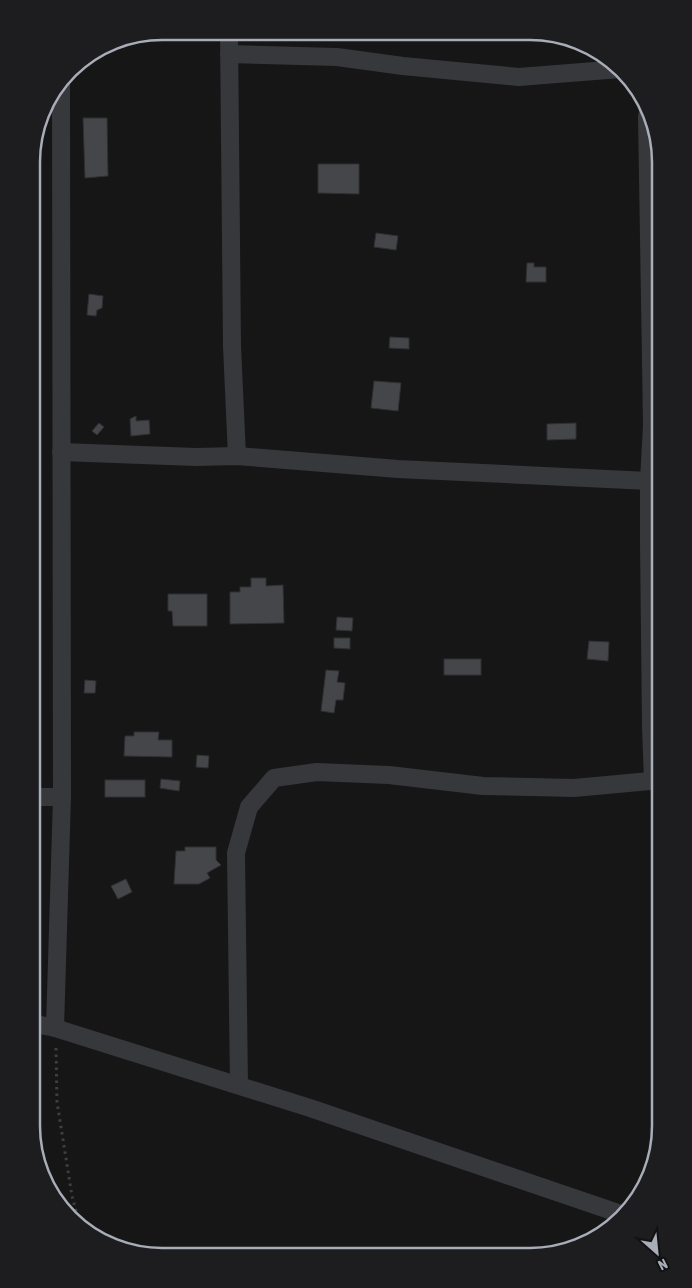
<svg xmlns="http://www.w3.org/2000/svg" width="692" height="1288" viewBox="0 0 692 1288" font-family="'Asap Condensed',sans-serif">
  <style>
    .building { fill: #45464a; stroke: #303033 }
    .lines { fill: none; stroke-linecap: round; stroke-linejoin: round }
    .path { stroke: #3d3f43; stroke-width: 3; stroke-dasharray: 2.5 4; stroke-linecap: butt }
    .street { stroke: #37383c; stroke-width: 18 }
    .rim { fill: none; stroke: #a8adb7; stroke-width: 2.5 }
  </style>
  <rect width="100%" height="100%" fill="#161617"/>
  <!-- building -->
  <g class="building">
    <path d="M83,118H107L108,176L85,178Z"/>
    <path d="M318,164H359V194L318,193Z"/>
    <path d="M376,233L398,236L396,250L374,247Z"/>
    <path d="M527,263H534V267H546V282H526Z"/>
    <path d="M89,294L103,296L102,308L97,310L96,316L87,315Z"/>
    <path d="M390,337L409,338V349L389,348Z"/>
    <path d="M374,381L401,383L398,411L371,408Z"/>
    <path d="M136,416V421L149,420L150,434L131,436L130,419Z"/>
    <path d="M99,423L104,427L97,435L92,431Z"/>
    <path d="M576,423V439L547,440V424Z"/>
    <path d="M251,578H266V586L283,585L284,623L230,624V592H240V587H251Z"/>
    <path d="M168,594H207V626H173L172,611H168Z"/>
    <path d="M337,617L353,618L352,631L336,630Z"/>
    <path d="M334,638H350V649L334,648Z"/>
    <path d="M589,641L609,642L608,661L587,659Z"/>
    <rect x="444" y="659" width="37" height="16"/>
    <path d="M326,670L339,671L337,682L345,683L343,700H336L334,713L321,711Z"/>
    <path d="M85,680L96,681L95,693H84Z"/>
    <path d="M134,732H159L158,740H172V757L124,756L125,736H134Z"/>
    <path d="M197,755L209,756L208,768L196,767Z"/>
    <path d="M161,779L180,781L179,791L160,788Z"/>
    <rect x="105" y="780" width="40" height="17"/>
    <path d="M185,847H216V860L221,865L207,873L210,878L199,884H174L176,851H185Z"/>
    <path d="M126,879L132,892L118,899L111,886Z"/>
  </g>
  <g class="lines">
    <!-- path -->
    <path class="path" d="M56,1048L57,1102L72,1196L80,1226"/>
    <!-- street -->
    <g class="street">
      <path d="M229,32L232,346L237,456"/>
      <path d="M229,54L337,57L403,66L519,77L620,69"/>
      <path d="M649,113L647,116L651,361L652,425L649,481V542L651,727L653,780"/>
      <path d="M61,452L196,457L237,456L398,469L649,481"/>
      <path d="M32,797H62"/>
      <path d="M31,1023L55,1028L310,1108L621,1214"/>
      <path d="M55,1028L62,797L61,83"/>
      <path d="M239,1085L236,853L249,807L274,778L317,772L389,775L483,786L574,788L661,780"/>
    </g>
  </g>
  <!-- crop -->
  <path d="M0 0H692V1288H0ZM162 40H530A122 122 0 0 1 652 162V1126A122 122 0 0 1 530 1248H162A122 122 0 0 1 40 1126V162A122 122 0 0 1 162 40Z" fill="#1d1d1f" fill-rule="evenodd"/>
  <path class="rim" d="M162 40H530A122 122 0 0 1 652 162V1126A122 122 0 0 1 530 1248H162A122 122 0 0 1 40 1126V162A122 122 0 0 1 162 40Z"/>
  <!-- north arrow -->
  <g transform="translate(657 1253) rotate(153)" stroke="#111112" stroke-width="4" paint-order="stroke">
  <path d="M0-4L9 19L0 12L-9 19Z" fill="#a8adb7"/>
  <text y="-8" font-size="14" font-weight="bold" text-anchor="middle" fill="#a8adb7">N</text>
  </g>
</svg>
